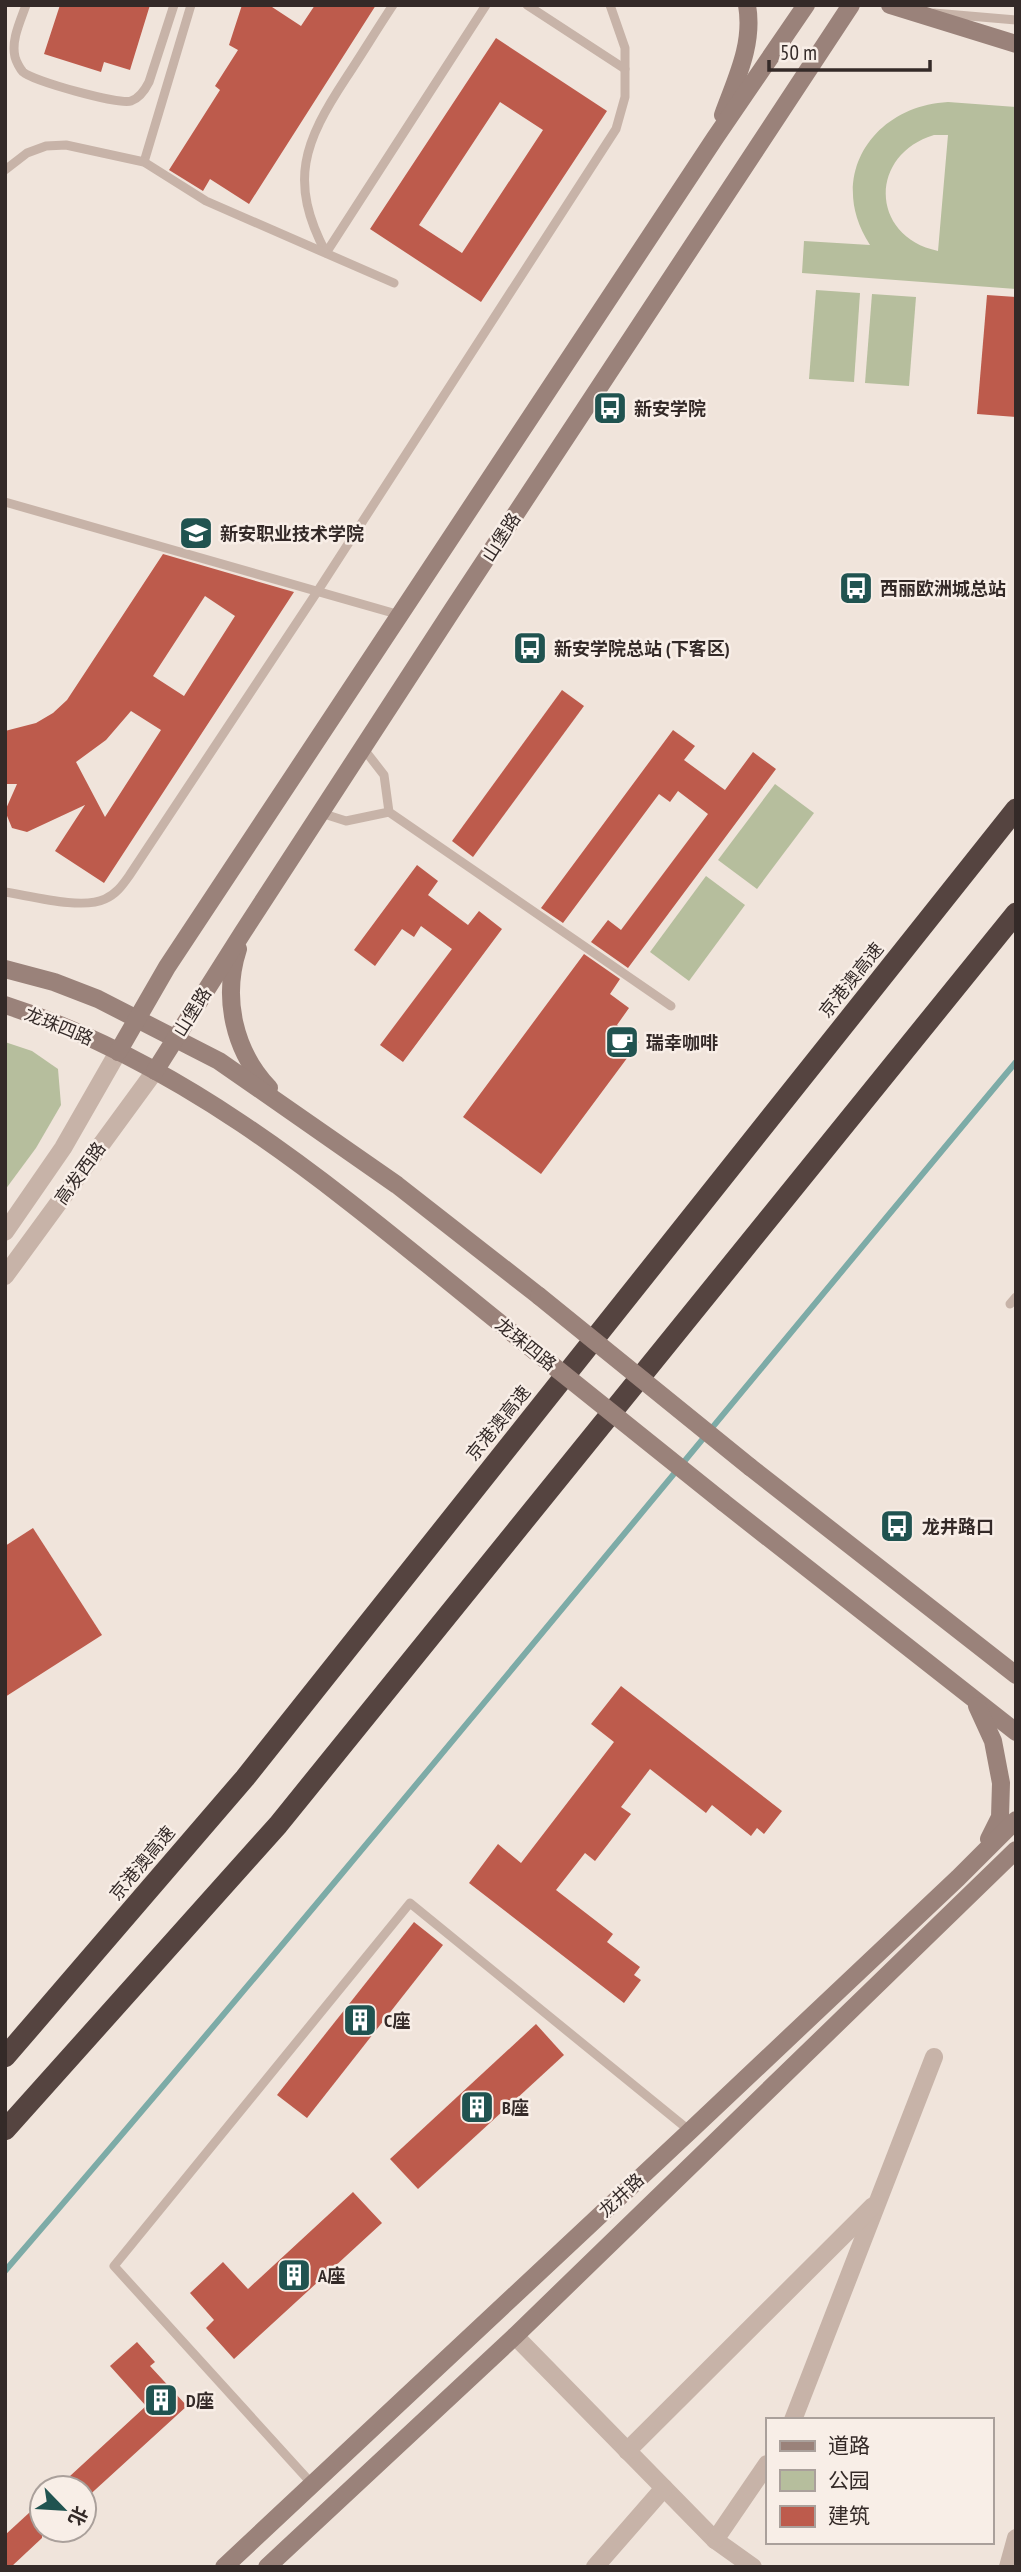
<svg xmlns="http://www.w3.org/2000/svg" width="1021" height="2572" viewBox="0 0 1021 2572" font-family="'PT Sans Narrow','Noto Sans SC',sans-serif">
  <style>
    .green { fill: #b6be9d; fill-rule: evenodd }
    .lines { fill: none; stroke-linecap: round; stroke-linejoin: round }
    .stream { stroke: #7daba7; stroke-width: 6 }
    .building { fill: #bd5b4c; fill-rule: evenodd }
    .lane { stroke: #c7b3a8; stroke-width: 9 }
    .street { stroke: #c7b3a8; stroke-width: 18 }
    .secondary { stroke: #9a827a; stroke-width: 18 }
    .highway { stroke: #554440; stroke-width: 21 }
    .secondary-bridge { stroke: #9a827a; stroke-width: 18 }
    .labels { text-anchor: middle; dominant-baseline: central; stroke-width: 5; stroke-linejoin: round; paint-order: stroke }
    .poi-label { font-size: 18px; font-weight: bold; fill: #342a28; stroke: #f8eee7; text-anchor: start }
    .street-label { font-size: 18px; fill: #342a28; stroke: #f8eee7 }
  </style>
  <rect width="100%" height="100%" fill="#f0e4db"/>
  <!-- green -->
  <g class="green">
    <path d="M948,102L1016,107V289L802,273L804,241L870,245C826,178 872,106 948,102ZM934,135H948L938,251C870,237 868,155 934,135Z"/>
    <path d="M816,290L860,293L854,382L809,379Z"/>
    <path d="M872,294L916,297L909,386L865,383Z"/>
    <path d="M775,784L814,813L757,889L718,860Z"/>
    <path d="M706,876L745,905L689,981L650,952Z"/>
    <path d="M5,1042L32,1051L58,1069L61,1105L36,1148L5,1190Z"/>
  </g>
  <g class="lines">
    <!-- stream -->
    <path class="stream" d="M5,2271C348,1873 679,1465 1016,1062"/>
  </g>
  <!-- building -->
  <g class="building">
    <path d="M60,5H150L130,70L104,62L101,72L44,54Z"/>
    <path d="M242,5H269L301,26L315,5H376L249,204L210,179L203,191L169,170L220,90L215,86L238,50L229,45Z"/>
    <path d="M496,38L607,111L481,302L370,229ZM500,102L543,130L462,253L419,225Z"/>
    <path d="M987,295L1016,297V417L977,414Z"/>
    <path d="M163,554L294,592L104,883L55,851L85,805L27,832L12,828L5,811L17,784H5V731L36,723L53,713L67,700ZM205,596L235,616L184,696L153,676ZM131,711L161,730L105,817L76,762L106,740Z"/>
    <path d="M562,690L584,706L473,857L452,841Z"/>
    <path d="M673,730L695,746L684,760L725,790L753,752L776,769L628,968L591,942L608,920L621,930L708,814L678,791L670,802L659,794L563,923L541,908Z"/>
    <path d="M417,865L438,881L428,895L468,925L479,911L502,929L403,1062L380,1045L452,949L421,926L414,937L402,929L375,966L354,950Z"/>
    <path d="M584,954L620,979L610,994L629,1008L617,1025L639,1042L541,1174L463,1117Z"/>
    <path d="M33,1528L102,1635L5,1697V1546Z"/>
    <path d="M621,1686L782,1811L764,1834L757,1828L751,1836L712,1805L706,1813L650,1769L621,1807L631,1814L595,1861L585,1853L556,1890L613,1934L607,1942L640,1967L634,1975L641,1980L624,2003L469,1883L498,1844L521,1863L614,1742L591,1724Z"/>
    <path d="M414,1922L443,1945L307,2118L277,2095Z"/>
    <path d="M536,2024L564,2055L418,2189L390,2159Z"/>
    <path d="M353,2192L382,2223L234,2359L206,2328L214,2320L190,2293L223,2262L248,2289Z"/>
    <path d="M137,2342L155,2362L150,2366L187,2406L84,2500V2488H57L146,2406L110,2366Z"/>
    <path d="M42,2501V2538L11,2567H5V2535Z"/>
  </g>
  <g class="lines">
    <!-- lane -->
    <g class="lane">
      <path d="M26,5C20,22 11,40 15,57C16,61 20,69 23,72C33,81 119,105 131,101C140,98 145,90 149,82L174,5"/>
      <path d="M393,5C377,29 362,54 346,78C304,142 288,181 326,253L486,5"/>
      <path d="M527,5L625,69"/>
      <path d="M934,13L1016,20"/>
      <path d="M144,162L191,5"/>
      <path d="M5,170L27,153L46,146L66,145L144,162L206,201L394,283"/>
      <path d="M5,502L400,615"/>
      <path d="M363,748L384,775L389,812L671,1006"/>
      <path d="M321,813L346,821L389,812"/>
      <path d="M5,892C31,896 82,910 105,899C116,894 122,886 129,876L317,592L616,129L625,97V48L610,5"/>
      <path d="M1010,1304L1016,1297"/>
      <path d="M313,2485L114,2266L410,1903L690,2131"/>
    </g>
    <!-- street -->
    <g class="street">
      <path d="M5,1232L63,1148L118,1052"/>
      <path d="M5,1276L155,1071"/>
      <path d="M515,2336L715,2540L753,2567"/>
      <path d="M793,2420L934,2057"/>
      <path d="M627,2451L873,2206"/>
      <path d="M715,2540L767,2464"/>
      <path d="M595,2567L664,2488"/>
      <path d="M1008,2567L1016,2538"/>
    </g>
    <!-- secondary -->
    <g class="secondary">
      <path d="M890,5L1016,44"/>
      <path d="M723,115C736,79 754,44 747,5"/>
      <path d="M238,949C222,998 234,1051 269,1088"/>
      <path d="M5,969L54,982L98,999L219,1061L397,1185L539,1296"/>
      <path d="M5,1005C200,1067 355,1207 511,1332"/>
      <path d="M118,1052L167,967L715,138L806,5"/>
      <path d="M155,1071L243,932L453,609L851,5"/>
      <path d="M750,1467L1016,1675"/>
      <path d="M723,1502L1016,1732"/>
      <path d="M977,1706L993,1741L1001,1783L1000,1817L989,1839"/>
      <path d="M224,2567L690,2131L958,1878L1016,1820"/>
      <path d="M267,2567L515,2336L1016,1850"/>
    </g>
    <!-- highway -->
    <g class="highway">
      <path d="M5,2057L245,1778L1016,809"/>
      <path d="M5,2130L278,1825L1016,913"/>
    </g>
    <!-- secondary-bridge -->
    <g class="secondary-bridge">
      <path d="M539,1296L750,1467"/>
      <path d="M511,1332L723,1502"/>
    </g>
  </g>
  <!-- icons -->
  <defs>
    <g id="bus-square" transform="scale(1.75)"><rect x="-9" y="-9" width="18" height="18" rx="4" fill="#205350" stroke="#f8eee7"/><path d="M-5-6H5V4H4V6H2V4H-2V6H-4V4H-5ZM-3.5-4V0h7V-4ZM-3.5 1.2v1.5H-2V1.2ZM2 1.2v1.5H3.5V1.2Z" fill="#fff"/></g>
    <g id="university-square" transform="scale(1.75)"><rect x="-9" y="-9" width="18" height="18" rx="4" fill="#205350" stroke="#f8eee7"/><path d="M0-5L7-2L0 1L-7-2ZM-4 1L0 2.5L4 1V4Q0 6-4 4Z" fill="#fff"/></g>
    <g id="cafe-square" transform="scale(1.75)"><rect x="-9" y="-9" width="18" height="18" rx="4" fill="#205350" stroke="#f8eee7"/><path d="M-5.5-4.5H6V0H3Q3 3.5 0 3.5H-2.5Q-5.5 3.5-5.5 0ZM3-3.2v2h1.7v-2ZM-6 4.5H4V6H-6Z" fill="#fff"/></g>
    <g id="building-square" transform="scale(1.75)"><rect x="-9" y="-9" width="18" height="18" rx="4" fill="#205350" stroke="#f8eee7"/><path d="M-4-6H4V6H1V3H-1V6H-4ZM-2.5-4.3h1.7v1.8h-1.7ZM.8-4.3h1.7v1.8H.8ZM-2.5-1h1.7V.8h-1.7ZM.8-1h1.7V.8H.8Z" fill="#fff"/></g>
  </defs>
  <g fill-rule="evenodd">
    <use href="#bus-square" x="610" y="408"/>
    <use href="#university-square" x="196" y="533"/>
    <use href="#bus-square" x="856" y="588"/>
    <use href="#bus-square" x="530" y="648"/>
    <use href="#cafe-square" x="622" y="1042"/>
    <use href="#bus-square" x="897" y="1526"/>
    <use href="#building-square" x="360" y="2020"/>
    <use href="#building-square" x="477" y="2107"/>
    <use href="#building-square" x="294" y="2275"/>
    <use href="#building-square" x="161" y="2400"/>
  </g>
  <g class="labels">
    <!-- poi labels -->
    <g class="poi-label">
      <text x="634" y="408">新安学院</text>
      <text x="220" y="533">新安职业技术学院</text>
      <text x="880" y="588">西丽欧洲城总站</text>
      <text x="554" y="648">新安学院总站 (下客区)</text>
      <text x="646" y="1042">瑞幸咖啡</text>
      <text x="922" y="1526">龙井路口</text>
      <text x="384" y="2020">C座</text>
      <text x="502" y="2107">B座</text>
      <text x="318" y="2275">A座</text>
      <text x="186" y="2400">D座</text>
    </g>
    <!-- street labels -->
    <g class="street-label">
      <text transform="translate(501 537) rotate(-57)">山堡路</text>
      <text transform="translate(851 980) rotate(-51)">京港澳高速</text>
      <text transform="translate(192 1012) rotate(-58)">山堡路</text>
      <text transform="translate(59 1026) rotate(22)">龙珠四路</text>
      <text transform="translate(80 1173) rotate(-54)">高发西路</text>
      <text transform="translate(526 1344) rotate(39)">龙珠四路</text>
      <text transform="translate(498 1423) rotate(-51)">京港澳高速</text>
      <text transform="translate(142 1863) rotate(-50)">京港澳高速</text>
      <text transform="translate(621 2195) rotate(-43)">龙井路</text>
    </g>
  </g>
  <!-- border -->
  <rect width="1021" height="2572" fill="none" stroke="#342a28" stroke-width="14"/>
  <!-- legend -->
  <rect x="766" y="2418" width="228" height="126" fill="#f8eee7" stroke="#aaa09b" stroke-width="2"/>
  <rect x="780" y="2441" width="35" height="10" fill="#9a827a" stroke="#aaa09b" stroke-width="2"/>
  <text x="828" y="2453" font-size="21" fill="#342a28">道路</text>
  <rect x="780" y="2470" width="35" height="21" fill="#b6be9d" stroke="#aaa09b" stroke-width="2"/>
  <text x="828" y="2488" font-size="21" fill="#342a28">公园</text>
  <rect x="780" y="2506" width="35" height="21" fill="#bd5b4c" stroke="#aaa09b" stroke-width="2"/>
  <text x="828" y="2523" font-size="21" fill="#342a28">建筑</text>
  <!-- north arrow -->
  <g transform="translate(63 2509) rotate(115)"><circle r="33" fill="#f8eee7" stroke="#aaa09b" stroke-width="2"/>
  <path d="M0-5L12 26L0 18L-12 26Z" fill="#205350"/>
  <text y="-10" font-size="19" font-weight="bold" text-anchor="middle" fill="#342a28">北</text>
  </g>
  <!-- scale -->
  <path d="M769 60v10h161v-10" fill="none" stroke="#342a28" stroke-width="3.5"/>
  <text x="780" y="60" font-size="21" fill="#342a28" stroke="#f8eee7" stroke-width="5" paint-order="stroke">50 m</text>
</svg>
